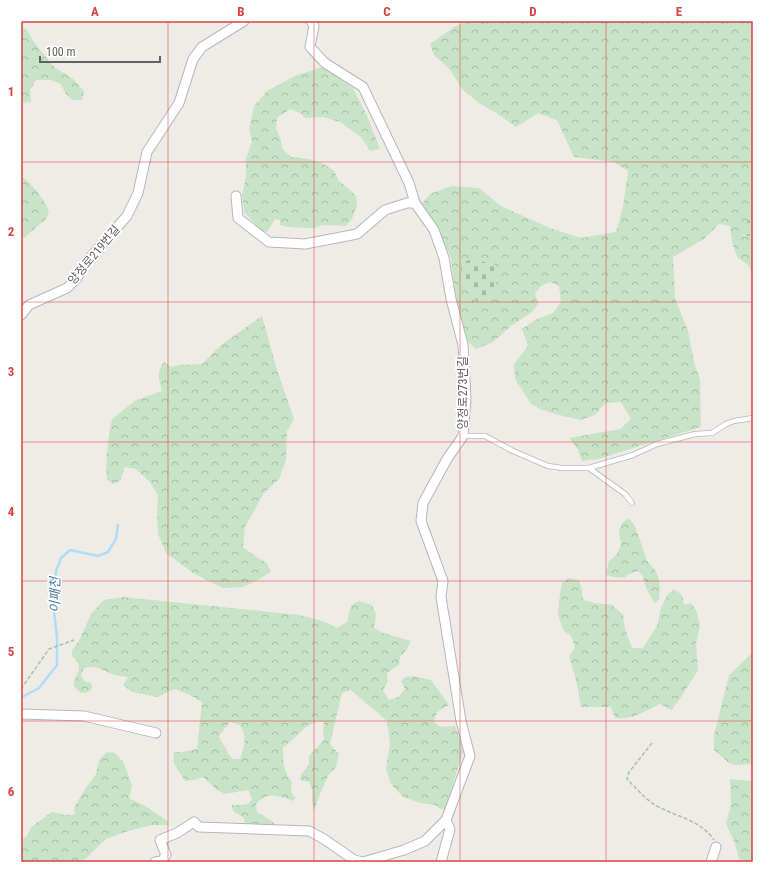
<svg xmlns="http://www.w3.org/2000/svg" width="774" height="883" viewBox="0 0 774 883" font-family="'Roboto Condensed','Noto Sans KR',sans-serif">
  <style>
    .forest { fill: url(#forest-crowns); fill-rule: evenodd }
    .cemetery { fill: url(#cemetery-stones) }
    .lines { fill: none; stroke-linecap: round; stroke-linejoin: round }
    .stream { stroke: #aeddf7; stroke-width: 2.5 }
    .service-casing { stroke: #b4b7ba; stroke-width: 6 }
    .minor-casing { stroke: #b4b7ba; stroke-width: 11 }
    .path { stroke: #9fc5a7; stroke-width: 1.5; stroke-dasharray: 4 2; stroke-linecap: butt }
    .service { stroke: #fff; stroke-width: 4.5 }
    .minor { stroke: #fff; stroke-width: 9 }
    .grid { fill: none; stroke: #da4242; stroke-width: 1; stroke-opacity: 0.55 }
    .labels { text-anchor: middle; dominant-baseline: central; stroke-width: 3.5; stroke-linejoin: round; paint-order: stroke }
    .street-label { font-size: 12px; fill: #5e6265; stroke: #fff }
    .water-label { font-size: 13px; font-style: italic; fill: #487aa0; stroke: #fff }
    .neatline { fill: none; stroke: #da4242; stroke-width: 1.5 }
    .grid-label { font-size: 13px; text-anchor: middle; font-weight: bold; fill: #da4242 }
  </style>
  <defs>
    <pattern id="forest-crowns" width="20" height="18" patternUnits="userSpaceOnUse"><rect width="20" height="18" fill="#c8e4c6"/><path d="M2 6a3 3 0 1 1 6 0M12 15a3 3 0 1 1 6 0" fill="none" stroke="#a6bca4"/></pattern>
    <pattern id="cemetery-stones" width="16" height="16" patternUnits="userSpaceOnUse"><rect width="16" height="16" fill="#c8e4c6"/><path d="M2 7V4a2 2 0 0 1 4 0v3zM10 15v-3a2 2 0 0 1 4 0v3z" fill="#a6bca4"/></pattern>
  </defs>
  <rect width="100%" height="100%" fill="#efece7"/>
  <!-- forest -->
  <g class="forest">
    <path d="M468,21H753V217L747,222L743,236L753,237V275L748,265L737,257L732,242L730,226L719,224L704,239L673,257L675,298L688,331L694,362L700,379L701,427L598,459L582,461L577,448L569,438L620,429L631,419L621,402L605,403L595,415L581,420L563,416L542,410L531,404L515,379L514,364L528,346L522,329L535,320L553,313L561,302L559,286L550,282L541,286L535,294L538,304L532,312L511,326L493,342L476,349L468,342L456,302L451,258L436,225L421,205L430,194L451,186L479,188L501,206L550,228L581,238L616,232L623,207L628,171L614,162L574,157L557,120L538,113L526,121L516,127L498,114L479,103L463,90L450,70L434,55L430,44L454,27ZM461,263L488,302L477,301L473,289L461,275Z"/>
    <path d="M21,26L27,30L34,42L53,66L73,79L84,91L82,100H72L65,93L61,84L50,80H36L30,90L31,102L21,103Z"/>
    <path d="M323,67L353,88L368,118L380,149L370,151L362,138L340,122L323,117L305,118L300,113L290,109L277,118L276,128L281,140L282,149L292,157L309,159L324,164L334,171L339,181L349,189L356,196L357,205L352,219L345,226L323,225L314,228H305L288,227L280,225V220L275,219L267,232L262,231L244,212L242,195L246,177V159L252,141L249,129L254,106L267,91L297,75Z"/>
    <path d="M21,176C33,185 43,197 49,211L46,219L25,237L21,238V202L23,199L21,195Z"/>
    <path d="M262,316L277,370L294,419L287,431L286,460L279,479L264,493L245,527L243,547L258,558L267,563L271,572L261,578L243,587L223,588L193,573L166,553L158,534L157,514L158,496L150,482L136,469L125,467L122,474L121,480L114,484L107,480C105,459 108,439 112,419L136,400L162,391C159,379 156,373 164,362L171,367L180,365L202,364L220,346Z"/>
    <path d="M629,518L635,526L647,561L655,570L658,576L660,587L659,599L655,603C649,594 644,586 643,576L638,571L631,573L624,578L614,577L606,575L609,561L617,554L621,544L619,532L621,524Z"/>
    <path d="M569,578L579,580L582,591L583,600L595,603L612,605L623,615L625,629L632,648H643L657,626L661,608L668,594L674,589L682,595L684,605L691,603L697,612L700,626L696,644L698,670L685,691L672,710L660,704C645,711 633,720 615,718L611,707H581L576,680L569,656L575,647L571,636L563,630L558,614L560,593L562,583Z"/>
    <path d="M123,597L300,615L325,622L337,628L347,622L351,605L359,601L372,605L376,614L374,628L383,633L411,641L407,649L400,657L399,665L387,673L388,681L383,690L389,700L398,697L405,689L401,681L405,677L414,676L431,680L449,705C440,710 436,711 434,722L440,727L455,726L464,749L445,810L439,808L436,805L421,803L403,797L391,784L386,769L390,743L387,721L351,690L342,693L330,744L339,754L336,767L328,776L320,794L314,811L312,801V789L309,782L301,780L300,776L309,764V756L324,740L323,731L324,722H317L307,726L283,748C283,762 283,771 292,782L291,792L296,798L292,801C279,795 265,791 256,805L257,812C264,817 272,820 277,826L246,824L243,817L234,812L231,805H239L248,804L252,799L248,790L225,794L217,790L203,777L194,780L185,781L173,762L174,752H183L197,749L202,702L190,695L174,689L158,697L132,692L123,685L128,677C123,676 117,676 112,674C100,670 98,665 84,668L81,675L84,681L91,683L92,688L88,692L81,693L74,687V681L79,670L78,662L72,656V650L79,641L91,614L104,600ZM230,722L240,725C248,739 244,745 240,759H233L228,754L226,748L222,743L219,736Z"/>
    <path d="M753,652V762L752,764L736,765L729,763L714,750V735L729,675Z"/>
    <path d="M107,752L115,753L124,763L132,786L129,798L145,806L168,821V825H153L128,831L106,839L82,862H21V840L27,836L31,827L52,812L66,815L75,814L74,808L85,789L96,774L99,760Z"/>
    <path d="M730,779L753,781V862H740L734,841L726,824L731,804Z"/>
  </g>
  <!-- cemetery -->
  <g class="cemetery">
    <path d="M753,217V237L743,235L747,222Z"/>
    <path d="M472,259L493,264L501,269L488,302L477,301L473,289L461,275V263Z"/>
  </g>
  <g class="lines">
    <!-- stream -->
    <path class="stream" d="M21,698L22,697L39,688L57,665V637L53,602L56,571L61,558L70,550L98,556L108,552L116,539L118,525"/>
    <!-- service casing -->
    <g class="service-casing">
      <g id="service">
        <path d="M463,436H485L513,451L548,466L562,468H589L633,455L657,444L695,434L712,433L726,424L734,421L753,418"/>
        <path d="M589,468L625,494L632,503"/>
      </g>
    </g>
    <!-- minor casing -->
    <g class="minor-casing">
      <g id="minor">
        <path d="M311,21L314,26L310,47L325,63L363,87L409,183L415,203L434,230L444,258L451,299L463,345L466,398L463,436L447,459L423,503L421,521L443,581L441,597L461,721L470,756L446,820L450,829L441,862"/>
        <path d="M236,196L238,218L269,242L305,244L357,234L385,210L407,203H415"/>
        <path d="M21,315L29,305L67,288L77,278L86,262L127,216L138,193L147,152L179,103L193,59L202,47L244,21"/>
        <path d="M21,714L84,716L156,733"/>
        <path d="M155,862L162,861L166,855L160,840L177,833L194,822L199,827L309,831L324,839L354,860L363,862"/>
        <path d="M363,862L404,850L425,841L446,820"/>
        <path d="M711,862L716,847"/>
      </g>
    </g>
    <!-- path -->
    <g class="path">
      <path d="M21,689L49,649L74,640"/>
      <path d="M652,743L629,772L627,779C636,788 644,798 655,805C674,816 701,820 714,840"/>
    </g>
    <!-- service -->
    <use href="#service" class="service"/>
    <!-- minor -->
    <use href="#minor" class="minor"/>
  </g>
  <!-- grid -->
  <path class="grid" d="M168,21V862M314,21V862M460,21V862M606,21V862M21,162H753M21,302H753M21,442H753M21,581H753M21,721H753"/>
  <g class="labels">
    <!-- street labels -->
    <g class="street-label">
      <text transform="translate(94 255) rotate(-50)">양정로219번길</text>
      <text transform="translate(463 393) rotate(-90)">양정로273번길</text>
    </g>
    <!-- water labels -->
    <g class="water-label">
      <text transform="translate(55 595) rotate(-89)">이패천</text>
    </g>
  </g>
  <!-- border -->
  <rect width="774" height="883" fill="none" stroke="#ffffff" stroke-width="44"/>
  <!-- scale -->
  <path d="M40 56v6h120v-6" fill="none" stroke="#5e6265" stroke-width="2"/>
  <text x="46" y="56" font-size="12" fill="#5e6265" stroke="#ffffff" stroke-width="3" paint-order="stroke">100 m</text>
  <rect x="22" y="22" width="730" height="839" class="neatline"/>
  <g class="grid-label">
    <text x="95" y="16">A</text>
    <text x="241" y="16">B</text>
    <text x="387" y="16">C</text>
    <text x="533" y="16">D</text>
    <text x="679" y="16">E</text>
    <text x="11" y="96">1</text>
    <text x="11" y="236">2</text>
    <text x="11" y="376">3</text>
    <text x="11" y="516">4</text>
    <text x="11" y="656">5</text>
    <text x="11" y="796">6</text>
  </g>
</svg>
